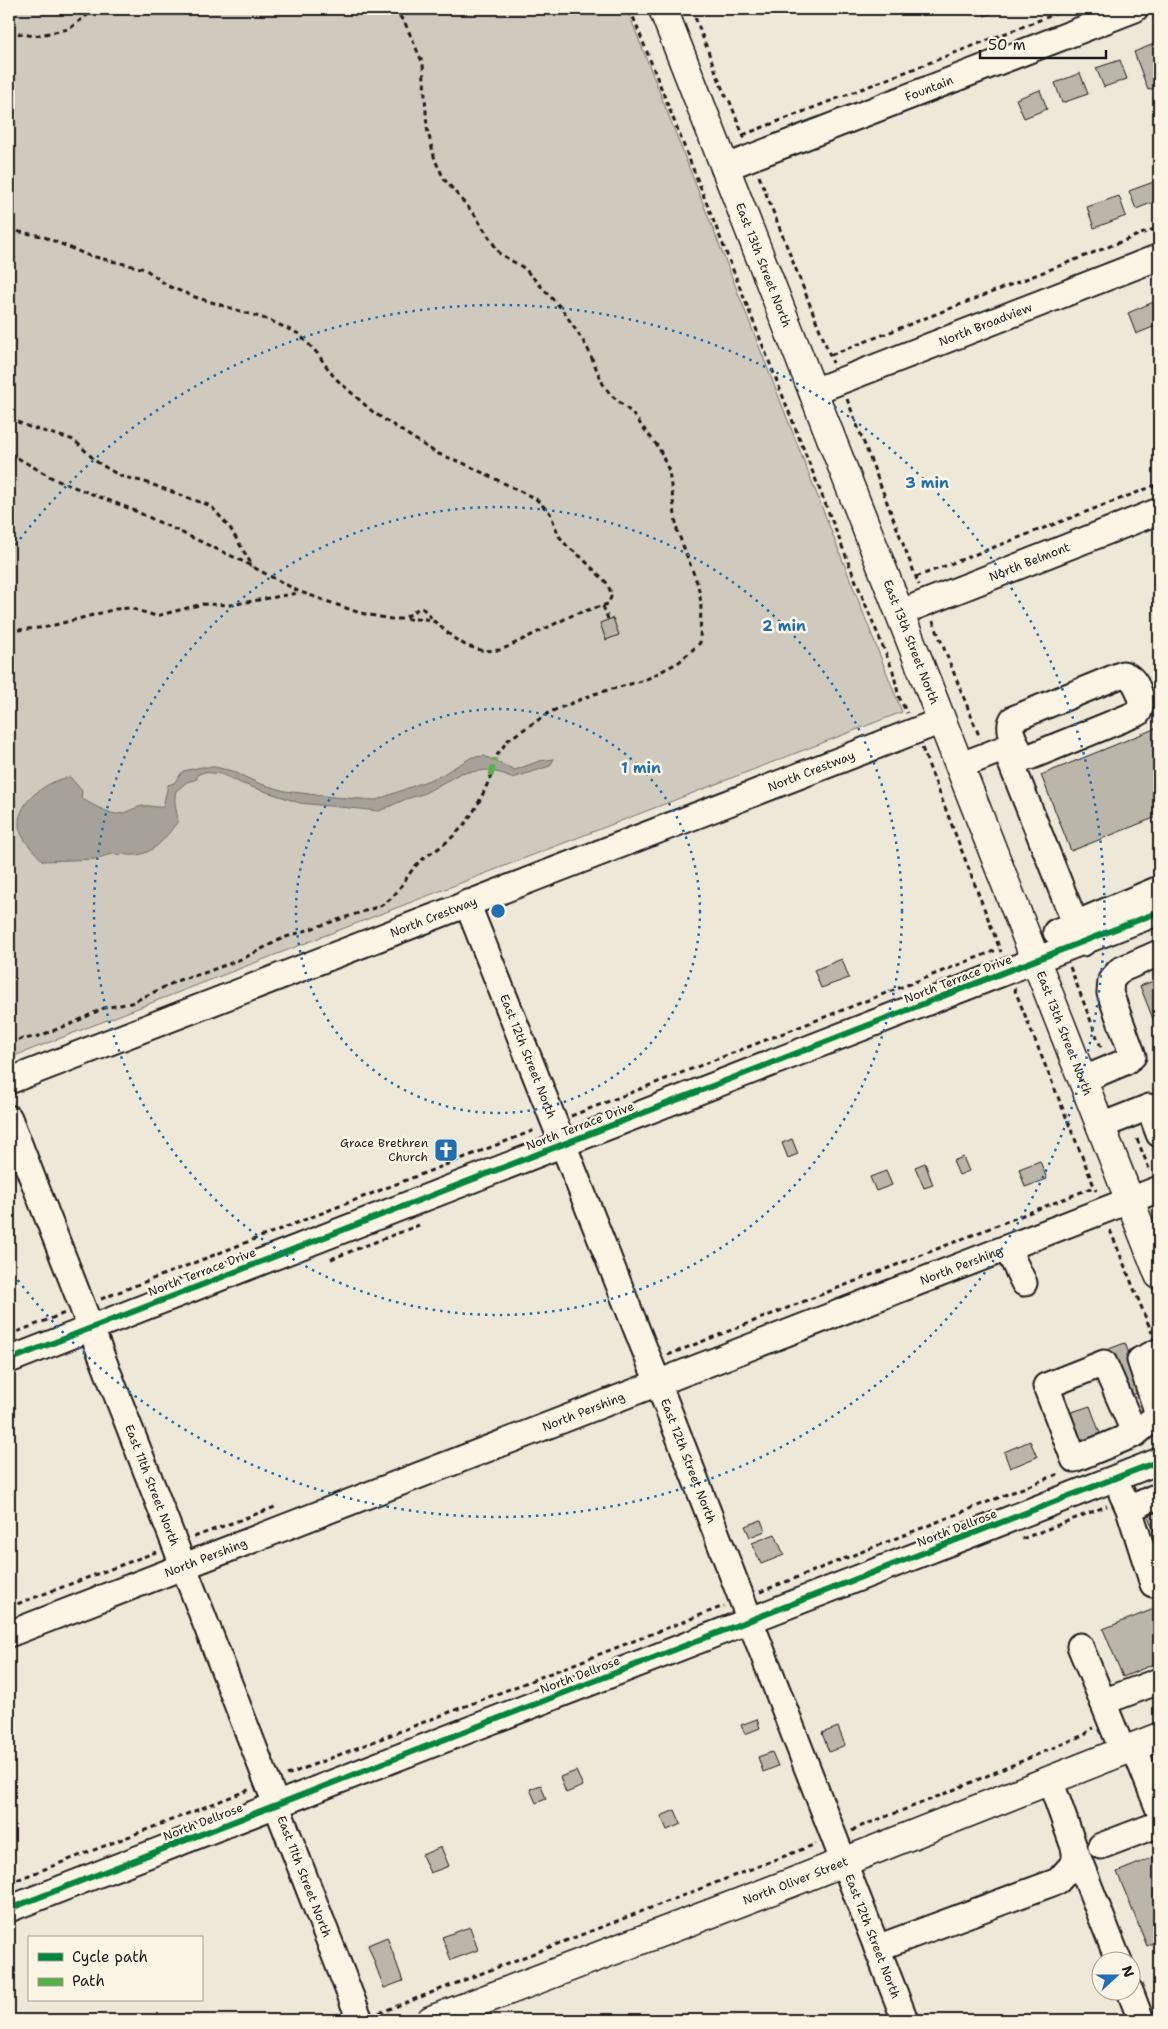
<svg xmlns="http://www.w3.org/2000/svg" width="1168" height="2029" viewBox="0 0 1168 2029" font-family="'Shantell Sans',sans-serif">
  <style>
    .green { fill: #cfcabd; stroke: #76736c }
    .water { fill: #a7a299; stroke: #6f6c67 }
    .building { fill: #bab6aa; stroke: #1c1c1c }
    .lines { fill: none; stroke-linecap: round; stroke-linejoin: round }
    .minor-casing { stroke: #1c1c1c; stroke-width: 29 }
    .major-casing { stroke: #1c1c1c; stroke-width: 31 }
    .path { stroke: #1c1c1c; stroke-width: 3; stroke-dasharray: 5 4; stroke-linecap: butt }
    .minor { stroke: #fcf5e5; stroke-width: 25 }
    .major { stroke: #fcf5e5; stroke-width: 28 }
    .quiet { stroke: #55b145; stroke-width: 5; stroke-dasharray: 10 5; stroke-linecap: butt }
    .cycleway-casing { stroke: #fcf5e5; stroke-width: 9 }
    .cycleway { stroke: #00873e; stroke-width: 6 }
    .ring { fill: none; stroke: #1f6fb2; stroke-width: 2.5; stroke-dasharray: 2.5 5 }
    .labels { text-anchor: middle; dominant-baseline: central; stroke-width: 5; stroke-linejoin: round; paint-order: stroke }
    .street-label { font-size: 12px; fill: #1c1c1c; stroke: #fcf5e5 }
    .poi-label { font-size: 12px; fill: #1c1c1c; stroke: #fcf5e5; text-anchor: end }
    .centre { fill: #1f6fb2; stroke: #fcf5e5; stroke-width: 2.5 }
    .ring-label { font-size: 15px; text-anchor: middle; font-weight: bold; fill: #1f6fb2; stroke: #fcf5e5; stroke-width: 5; stroke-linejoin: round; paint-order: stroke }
  </style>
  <rect width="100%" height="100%" fill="#eee8d9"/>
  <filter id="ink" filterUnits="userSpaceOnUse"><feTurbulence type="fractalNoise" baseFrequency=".02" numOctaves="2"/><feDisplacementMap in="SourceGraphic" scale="10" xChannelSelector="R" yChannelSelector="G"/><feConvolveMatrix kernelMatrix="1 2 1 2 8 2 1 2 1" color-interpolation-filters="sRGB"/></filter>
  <g filter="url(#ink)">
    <!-- green -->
    <path class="green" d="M9,9H627L902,712L9,1058Z"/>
    <!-- water -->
    <path class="water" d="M484,756L515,770L539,761L554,759L550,766L513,778L504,774L487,770L461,773L423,794L406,799L379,811L300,803L243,784L221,774L204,772L197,775V779L187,782L176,791C173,803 177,810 178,821C165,838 153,857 129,855C117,854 108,853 98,859L43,861C35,852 20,839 19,825C18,800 49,780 70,777L82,791L81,798C86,802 112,815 117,814C126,814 134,807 143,806C150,805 156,808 163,807L168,785L174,783L183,771L202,767H215L232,771L258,783L285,791L333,797L376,800L440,776L472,757Z"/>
    <!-- building -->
    <g class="building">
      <path d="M982,9H1003L985,16Z"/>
      <path d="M1159,42V66L1153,68L1159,86L1148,90L1134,52Z"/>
      <path d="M1120,60L1127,79L1104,87L1096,68Z"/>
      <path d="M1080,73L1088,94L1062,103L1055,83Z"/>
      <path d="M1040,90L1047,109L1024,118L1016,99Z"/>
      <path d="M1159,180V200L1136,209L1129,191Z"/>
      <path d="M1119,196L1126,216L1094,228L1087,207Z"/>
      <path d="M1158,300L1159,328L1158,325L1136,334L1128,313Z"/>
      <path d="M613,618L619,635L606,640L600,623Z"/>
      <path d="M1159,727V816L1071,851L1041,775Z"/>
      <path d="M842,959L849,978L821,988L814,970Z"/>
      <path d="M1159,979V1034L1140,986Z"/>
      <path d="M792,1139L798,1154L788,1158L782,1143Z"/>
      <path d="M963,1157L969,1171L959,1175L953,1161Z"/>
      <path d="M1040,1161L1047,1179L1025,1187L1019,1169Z"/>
      <path d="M925,1163L933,1185L924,1188L915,1167Z"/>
      <path d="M886,1171L892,1185L876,1191L870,1177Z"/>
      <path d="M1125,1343L1143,1391L1124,1398L1106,1350Z"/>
      <path d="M1090,1406L1102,1439L1079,1448L1066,1414Z"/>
      <path d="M1030,1441L1037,1457L1010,1468L1004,1452Z"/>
      <path d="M1159,1511V1543L1148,1516Z"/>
      <path d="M761,1520L765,1531L750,1537L745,1526Z"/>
      <path d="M775,1534L784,1555L761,1564L752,1543Z"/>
      <path d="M1159,1607V1662L1123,1677L1103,1629Z"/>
      <path d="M757,1719L760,1728L745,1734L741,1725Z"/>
      <path d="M838,1727L845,1745L829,1752L822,1733Z"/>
      <path d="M772,1752L778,1766L763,1772L758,1757Z"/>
      <path d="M576,1771L583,1786L566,1793L560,1777Z"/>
      <path d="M541,1785L546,1799L536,1803L530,1789Z"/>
      <path d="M675,1810L681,1824L667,1830L661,1816Z"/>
      <path d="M441,1847L449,1866L430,1873L422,1855Z"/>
      <path d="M1159,1855V1940L1147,1946L1117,1872Z"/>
      <path d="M470,1927L478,1950L451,1960L442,1937Z"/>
      <path d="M387,1937L403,1981L384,1988L368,1945Z"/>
    </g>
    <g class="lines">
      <!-- minor casing -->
      <g class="minor-casing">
        <g id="minor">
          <path id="s1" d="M724,168L1135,9"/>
          <path id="s2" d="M812,392L1159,257"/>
          <path id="s3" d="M899,613L1159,511"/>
          <path d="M1123,674C1137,678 1145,700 1138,713L1032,756L1024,758L1021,755C1017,745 1006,729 1013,719Z"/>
          <path d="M1005,748L1083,943"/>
          <path d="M959,766L1016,744"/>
          <path id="s4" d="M467,903L658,1383L905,2020"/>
          <path d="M1056,932L1159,889"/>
          <path d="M1082,1080L1125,1062L1133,1056L1110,993L1111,980L1120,970L1159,953"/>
          <path id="s5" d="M9,1081L941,721"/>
          <path id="s6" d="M9,1118L360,2020"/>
          <path d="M1101,1126L1149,1107L1159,1134"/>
          <path d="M1007,1248L1024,1283"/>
          <path d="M1159,1351L1140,1360L1159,1417"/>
          <path d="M9,1360L1159,912"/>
          <path d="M1135,1434L1104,1363L1046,1386L1074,1459L1135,1434L1159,1414"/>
          <path d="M1122,1494L1129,1509L1153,1498"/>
          <path d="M1129,1509L1153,1584"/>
          <path id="s7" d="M9,1634L1159,1189"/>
          <path d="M1080,1646L1103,1702"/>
          <path d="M1134,1747L1159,1810"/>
          <path d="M1123,1752L1103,1702L1159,1681"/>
          <path d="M1101,1846L1159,1824"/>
          <path d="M1075,1850L1119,1962"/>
          <path d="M9,1909L1159,1461"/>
          <path d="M877,1948L1058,1881L1075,1862V1850L1050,1780"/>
          <path d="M1130,1991L1141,2020"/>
        </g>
      </g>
      <!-- major casing -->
      <g class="major-casing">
        <g id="major">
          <path id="s8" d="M663,9L1159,1275"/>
          <path id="s9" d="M431,2020L788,1884L1159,1737"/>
        </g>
      </g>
      <!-- path -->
      <g class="path">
        <path d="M394,9L405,23L423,64L427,128L435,160L444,179L474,214L500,254L524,268L562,309L587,347L603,384L610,394L631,412L659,448L669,471L677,530L698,585L701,603L700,643L679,662L645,680L594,694L550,712L508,740L495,758"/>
        <path d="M630,9L853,574L893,671L899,697L907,713"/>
        <path d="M692,9L724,93L730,102L745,140"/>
        <path d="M1153,20L1159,18"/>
        <path d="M9,32L34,36L69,29L95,9"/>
        <path d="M743,135L1068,9"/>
        <path d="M759,176L833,363"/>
        <path d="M9,230L42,236L87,255L145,269L168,286L195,297L269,320L299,334L317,353L334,377L373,412L436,453L463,463L536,499L550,513L559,536L567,546L581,557L606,582L610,590L611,597L608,604L575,614L501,650L484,651L467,646L455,639L435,622L425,619H391L360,613L298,591L238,559L131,509L56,480L9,453"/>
        <path d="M831,355L1159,227"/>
        <path d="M847,399L919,585"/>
        <path d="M9,418L29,427L74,440L97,462L120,476L145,482L211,506L230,528L253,567"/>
        <path d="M916,577L1159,484"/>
        <path d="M603,606L608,619"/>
        <path d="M406,617C425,604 419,605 435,622"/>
        <path d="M933,621L980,738"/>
        <path d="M9,631L47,627L116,609L130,608L156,616L203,604L230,605L298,593"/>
        <path d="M922,748L1001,952"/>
        <path d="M1070,967L1102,1050"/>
        <path d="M1014,988L1096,1191"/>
        <path d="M9,1041L36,1037L71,1024L104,1008L131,1003L179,980L204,973L244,958L283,938L380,906C398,896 401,884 413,869C421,858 433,853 443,845C471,822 477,807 491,776"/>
        <path d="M571,1116L999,949"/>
        <path d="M1137,1139L1150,1171"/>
        <path d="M1110,1230L1152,1333"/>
        <path d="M331,1259L419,1225"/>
        <path d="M101,1299L535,1130"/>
        <path d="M9,1335L65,1313"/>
        <path d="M668,1355L1094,1187"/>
        <path d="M194,1537L275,1507"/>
        <path d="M1022,1539L1107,1506"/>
        <path d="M760,1592L1061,1473"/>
        <path d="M9,1607L156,1552"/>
        <path d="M287,1775L724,1606"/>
        <path d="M852,1831L856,1828L927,1801L1086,1734L1088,1730L1093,1728"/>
        <path d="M9,1883L251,1789"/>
        <path d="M379,2013L816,1844"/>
      </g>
      <!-- minor -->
      <use href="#minor" class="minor"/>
      <!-- major -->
      <use href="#major" class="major"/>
      <!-- quiet -->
      <path class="quiet" d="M491,776L495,758"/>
      <!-- cycleway casing -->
      <g class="cycleway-casing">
        <g id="cycleway">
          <path d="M9,1360L1159,912"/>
          <path d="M9,1909L1159,1461"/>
        </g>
      </g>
      <!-- cycleway -->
      <use href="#cycleway" class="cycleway"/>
    </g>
  </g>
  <!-- distance rings -->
  <g class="ring">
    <circle cx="498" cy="911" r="202"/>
    <circle cx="498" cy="911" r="404"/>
    <path d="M11 551A606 606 0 1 1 11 1271"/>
  </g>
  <!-- icons -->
  <defs>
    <g id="church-square" transform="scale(1.25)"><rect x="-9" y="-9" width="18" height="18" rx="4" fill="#1f6fb2" stroke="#fcf5e5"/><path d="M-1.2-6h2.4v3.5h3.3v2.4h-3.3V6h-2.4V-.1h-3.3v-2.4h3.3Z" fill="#fff"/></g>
  </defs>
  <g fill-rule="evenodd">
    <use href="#church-square" x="446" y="1150"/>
  </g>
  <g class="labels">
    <!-- street labels -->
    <g class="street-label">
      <text stroke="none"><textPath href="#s1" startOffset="220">Fountain</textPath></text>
      <text stroke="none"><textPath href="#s8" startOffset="275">East 13th Street North</textPath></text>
      <text stroke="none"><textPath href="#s2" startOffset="186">North Broadview</textPath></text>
      <text stroke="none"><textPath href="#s3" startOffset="140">North Belmont</textPath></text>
      <text stroke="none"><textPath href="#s8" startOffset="680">East 13th Street North</textPath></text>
      <text stroke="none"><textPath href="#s5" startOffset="860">North Crestway</textPath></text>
      <text stroke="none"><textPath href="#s5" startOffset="455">North Crestway</textPath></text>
      <text transform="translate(958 979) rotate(-21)">North Terrace Drive</text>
      <text stroke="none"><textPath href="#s8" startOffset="1100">East 13th Street North</textPath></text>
      <text stroke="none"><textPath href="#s4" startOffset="165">East 12th Street North</textPath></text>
      <text transform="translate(580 1126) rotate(-21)">North Terrace Drive</text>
      <text stroke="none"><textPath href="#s7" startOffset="1021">North Pershing</textPath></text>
      <text transform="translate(202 1272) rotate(-21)">North Terrace Drive</text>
      <text stroke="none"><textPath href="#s7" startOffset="616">North Pershing</textPath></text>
      <text stroke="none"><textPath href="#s4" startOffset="600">East 12th Street North</textPath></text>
      <text stroke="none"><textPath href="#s6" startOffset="394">East 11th Street North</textPath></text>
      <text transform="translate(957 1528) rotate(-21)">North Dellrose</text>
      <text stroke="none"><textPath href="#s7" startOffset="211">North Pershing</textPath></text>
      <text transform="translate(580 1675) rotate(-21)">North Dellrose</text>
      <text transform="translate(203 1822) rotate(-21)">North Dellrose</text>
      <text stroke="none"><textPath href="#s6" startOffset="814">East 11th Street North</textPath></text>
      <text stroke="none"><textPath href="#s9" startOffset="390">North Oliver Street</textPath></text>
      <text stroke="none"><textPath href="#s4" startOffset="1110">East 12th Street North</textPath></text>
    </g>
    <!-- poi labels -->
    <g class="poi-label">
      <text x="428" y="1143">Grace Brethren<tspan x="428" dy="14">Church</tspan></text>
    </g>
  </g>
  <circle cx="498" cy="911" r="8" class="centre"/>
  <g class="ring-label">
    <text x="927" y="488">3 min</text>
    <text x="784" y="631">2 min</text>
    <text x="641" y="773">1 min</text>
  </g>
  <!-- margin -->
  <rect width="1168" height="2029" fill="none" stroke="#fcf5e5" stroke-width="30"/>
  <rect x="15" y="15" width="1138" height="1999" fill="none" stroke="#1c1c1c" stroke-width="2" filter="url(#ink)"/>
  <!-- legend -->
  <rect x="28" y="1936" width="175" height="65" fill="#fcf5e5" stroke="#a29e95"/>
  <rect x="38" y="1953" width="25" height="8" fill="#00873e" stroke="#a29e95"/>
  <text x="72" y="1962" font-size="15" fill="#1c1c1c">Cycle path</text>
  <rect x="38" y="1978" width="25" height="8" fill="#55b145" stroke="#a29e95"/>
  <text x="72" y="1986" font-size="15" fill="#1c1c1c">Path</text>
  <!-- north arrow -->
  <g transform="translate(1116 1976) rotate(69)"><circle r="24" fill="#fcf5e5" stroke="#a29e95"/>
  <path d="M0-4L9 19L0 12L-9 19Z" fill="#1f6fb2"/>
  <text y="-8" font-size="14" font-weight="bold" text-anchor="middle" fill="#1c1c1c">N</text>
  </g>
  <!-- scale -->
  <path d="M980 50v8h126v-8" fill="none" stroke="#1c1c1c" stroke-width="2.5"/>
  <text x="988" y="50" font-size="15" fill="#1c1c1c" stroke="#fcf5e5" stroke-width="4" paint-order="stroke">50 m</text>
</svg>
